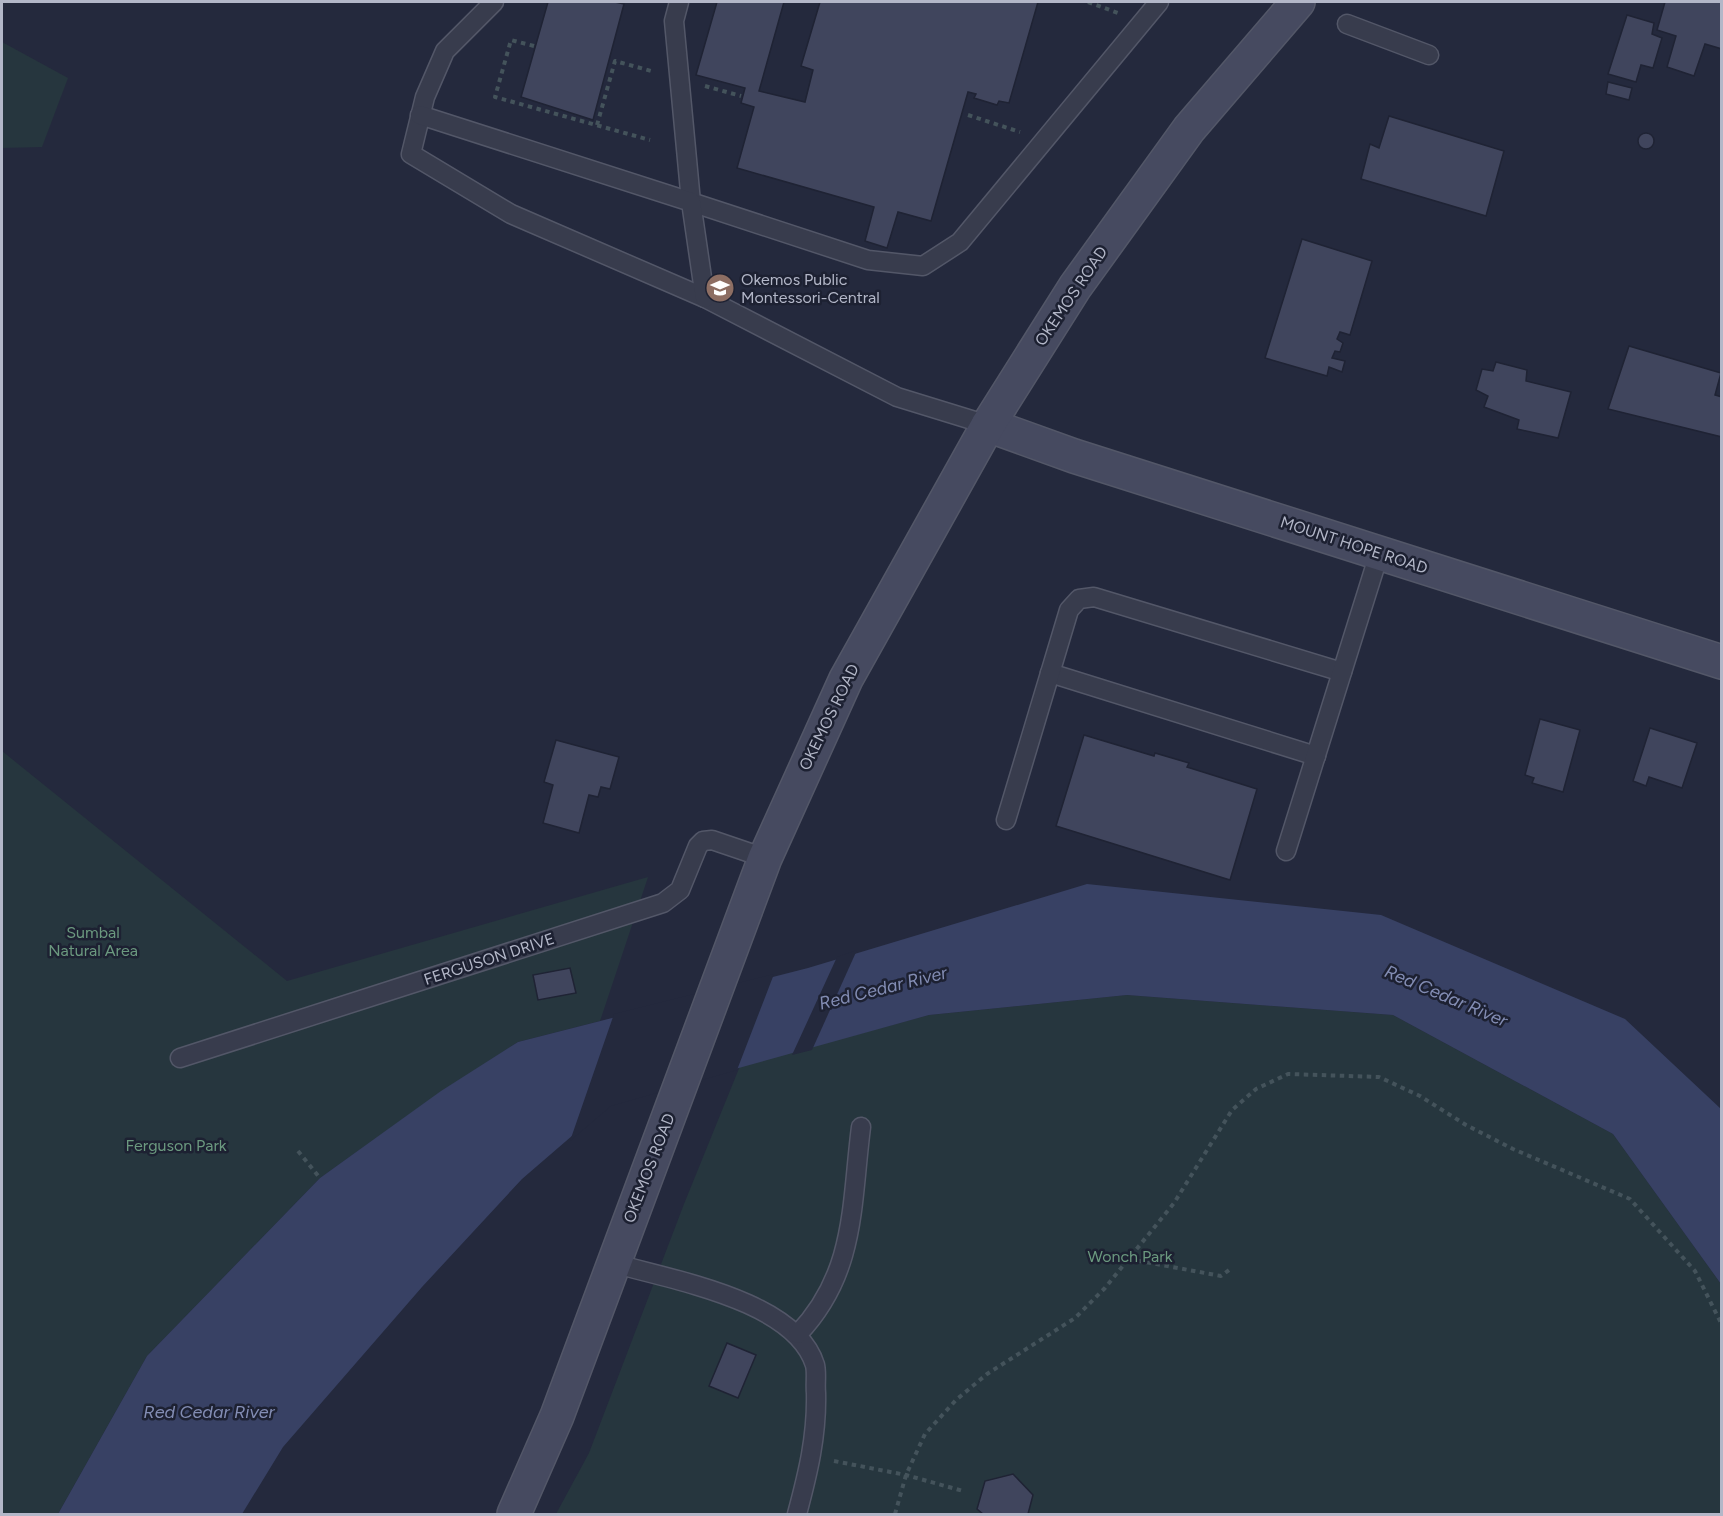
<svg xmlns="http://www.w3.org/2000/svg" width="1723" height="1516" viewBox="0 0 1723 1516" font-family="Figtree,sans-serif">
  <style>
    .green { fill: #26363e }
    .water { fill: #384164 }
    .pier { fill: #24293d }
    .building { fill: #40455d; stroke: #1f2334; stroke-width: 1.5 }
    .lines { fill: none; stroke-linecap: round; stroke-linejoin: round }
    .lane-casing { stroke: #535768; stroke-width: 21 }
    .secondary-casing { stroke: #535768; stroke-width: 36 }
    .path { stroke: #44535b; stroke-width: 4; stroke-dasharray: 4.5 4.5; stroke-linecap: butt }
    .lane { stroke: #383c4d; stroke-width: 18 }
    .secondary { stroke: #464a60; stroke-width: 33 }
    .labels { text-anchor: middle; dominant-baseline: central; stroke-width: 5; stroke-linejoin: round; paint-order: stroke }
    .poi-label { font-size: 16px; fill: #b3b7c8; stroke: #1d2132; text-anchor: start }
    .street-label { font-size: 16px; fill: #b3b7c8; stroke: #1d2132 }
    .park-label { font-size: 16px; fill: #6b997f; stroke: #1d2132 }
    .water-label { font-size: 18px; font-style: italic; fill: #838db4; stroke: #1d2132 }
  </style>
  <rect width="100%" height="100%" fill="#24293d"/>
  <!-- green -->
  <g class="green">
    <path d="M2,42L68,78L42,147L2,148Z"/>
    <path d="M2,751L287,981L648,877L600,1021L518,1042L441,1092L320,1178L147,1356L58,1514H2Z"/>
    <path d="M1127,995L1393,1015L1613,1134L1721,1284V1514H556L589,1453L684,1204L740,1066L929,1015Z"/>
  </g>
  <!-- water -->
  <path class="water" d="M1087,884L1381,915L1625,1019L1721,1109V1284L1613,1134L1393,1015L1127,995L929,1015L609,1104L522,1179L422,1287L283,1447L242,1514H58L147,1356L320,1178L441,1091L518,1042L808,968Z"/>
  <!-- pier -->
  <g class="pier">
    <path d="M857,950L812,1050L792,1055L837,957Z"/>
    <path d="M774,974L737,1070L611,1106L570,1141L614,1014Z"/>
  </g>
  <!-- building -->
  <g class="building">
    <path d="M548,2H615L624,4L593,120L521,97Z"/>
    <path d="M717,2H784L759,91L805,102L813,70L801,66L820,2H1038L1009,103L999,101L997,105L974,98L976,94L968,92L931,221L898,212L887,248L865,241L874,207L737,168L754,107L741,103L745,88L696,75Z"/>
    <path d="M1665,2H1722V49L1705,44L1694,76L1667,67L1676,36L1657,30Z"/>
    <path d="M1627,15L1654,23L1652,34L1662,38L1653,68L1641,65L1636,82L1608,74Z"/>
    <path d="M1608,82L1632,88L1629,100L1606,94Z"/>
    <path d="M1389,116L1504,151L1486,216L1361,179L1370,144L1379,148Z"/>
    <circle cx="1646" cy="141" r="8"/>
    <path d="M1302,239L1372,261L1350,335L1340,332L1337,339L1343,343L1340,352L1335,351L1332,358L1345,361L1342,372L1329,367L1327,376L1265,358Z"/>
    <path d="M1629,346L1721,373L1715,395L1722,397V437L1608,409Z"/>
    <path d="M1496,362L1527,370L1526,381L1571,392L1558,438L1517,429L1519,420L1484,407L1488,396L1476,390L1482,369L1493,371Z"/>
    <path d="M1540,719L1580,730L1563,792L1532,783L1534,778L1525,775Z"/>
    <path d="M1650,728L1697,743L1682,788L1649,777L1646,786L1633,781Z"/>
    <path d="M1084,735L1154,756L1155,753L1189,763L1187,767L1257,789L1230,880L1056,826Z"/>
    <path d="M556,740L619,757L610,789L601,787L598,797L589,795L579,833L543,823L553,785L544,782Z"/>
    <path d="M570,968L576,993L538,1000L533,975Z"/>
    <path d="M727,1343L756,1355L738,1398L709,1386Z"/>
    <path d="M1013,1474L1033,1495L1028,1514H983L977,1509L985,1481Z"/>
  </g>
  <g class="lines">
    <!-- lane casing -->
    <g class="lane-casing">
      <g id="lane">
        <path d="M494,2L445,51L425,97L411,154L511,214L705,298L897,397L988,425"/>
        <path d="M679,2L674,21L691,202L868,260L923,266L960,242L1159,2"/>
        <path d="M1347,24L1429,55"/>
        <path d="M420,115L691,202L705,298"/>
        <path d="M1050,673L1316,756"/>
        <path d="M1006,820L1069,610L1079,599L1094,597L1342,672"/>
        <path d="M1286,851L1379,554"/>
        <path d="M180,1058L663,903L680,890L698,846L703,841L712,840L765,858"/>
        <path d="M613,1263C671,1280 795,1300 815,1365C817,1373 815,1384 816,1393C817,1436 808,1473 797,1514"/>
        <path d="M798,1334C856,1273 851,1206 861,1127"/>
      </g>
    </g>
    <!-- secondary casing -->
    <g class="secondary-casing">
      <g id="secondary">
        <path d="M988,425L1074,456L1722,662"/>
        <path d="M514,1514L557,1416L765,858L846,679L988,425L1075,287L1189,129L1298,2"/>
      </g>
    </g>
    <!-- path -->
    <g class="path">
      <path d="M1088,2L1118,13"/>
      <path d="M534,46L511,40L495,97L650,140"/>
      <path d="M705,86L741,96"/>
      <path d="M968,115L1020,132"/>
      <path d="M597,125L615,61L655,72"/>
      <path d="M298,1151L320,1178"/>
      <path d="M1129,1259L1221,1276L1229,1270"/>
      <path d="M834,1461L906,1475L963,1491"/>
      <path d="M895,1514L906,1475L925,1434L956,1400L987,1374L1075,1318L1105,1288L1174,1203L1232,1110L1256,1089L1288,1074L1379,1077L1420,1096L1466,1125L1513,1149L1630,1199L1695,1271L1722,1325"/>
    </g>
    <!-- lane -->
    <use href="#lane" class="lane"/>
    <!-- secondary -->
    <use href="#secondary" class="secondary"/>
  </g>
  <!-- icons -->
  <defs>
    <g id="school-disc" transform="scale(1.5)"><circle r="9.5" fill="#8d6e63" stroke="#1d2132"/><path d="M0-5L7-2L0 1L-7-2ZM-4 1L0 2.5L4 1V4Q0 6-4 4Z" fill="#fff"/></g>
  </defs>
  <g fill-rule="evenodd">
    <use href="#school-disc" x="720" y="288"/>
  </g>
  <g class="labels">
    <!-- poi labels -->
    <g class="poi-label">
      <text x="741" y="279">Okemos Public<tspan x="741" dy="18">Montessori-Central</tspan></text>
    </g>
    <!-- street labels -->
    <g class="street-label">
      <text transform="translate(1071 296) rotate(-56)">OKEMOS ROAD</text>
      <text transform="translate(1354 545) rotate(18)">MOUNT HOPE ROAD</text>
      <text transform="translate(829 717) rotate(-64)">OKEMOS ROAD</text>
      <text transform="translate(489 959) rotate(-18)">FERGUSON DRIVE</text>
      <text transform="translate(649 1168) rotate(-69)">OKEMOS ROAD</text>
    </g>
    <!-- park labels -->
    <g class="park-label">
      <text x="93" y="932">Sumbal<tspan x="93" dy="18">Natural Area</tspan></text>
      <text x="176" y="1145">Ferguson Park</text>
      <text x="1130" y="1256">Wonch Park</text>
    </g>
    <!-- water labels -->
    <g class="water-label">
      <text transform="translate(883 988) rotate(-14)">Red Cedar River</text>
      <text transform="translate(1446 996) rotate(23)">Red Cedar River</text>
      <text x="209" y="1412">Red Cedar River</text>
    </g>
  </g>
  <!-- border -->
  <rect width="1723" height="1516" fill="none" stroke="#b3b7c8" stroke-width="6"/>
</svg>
